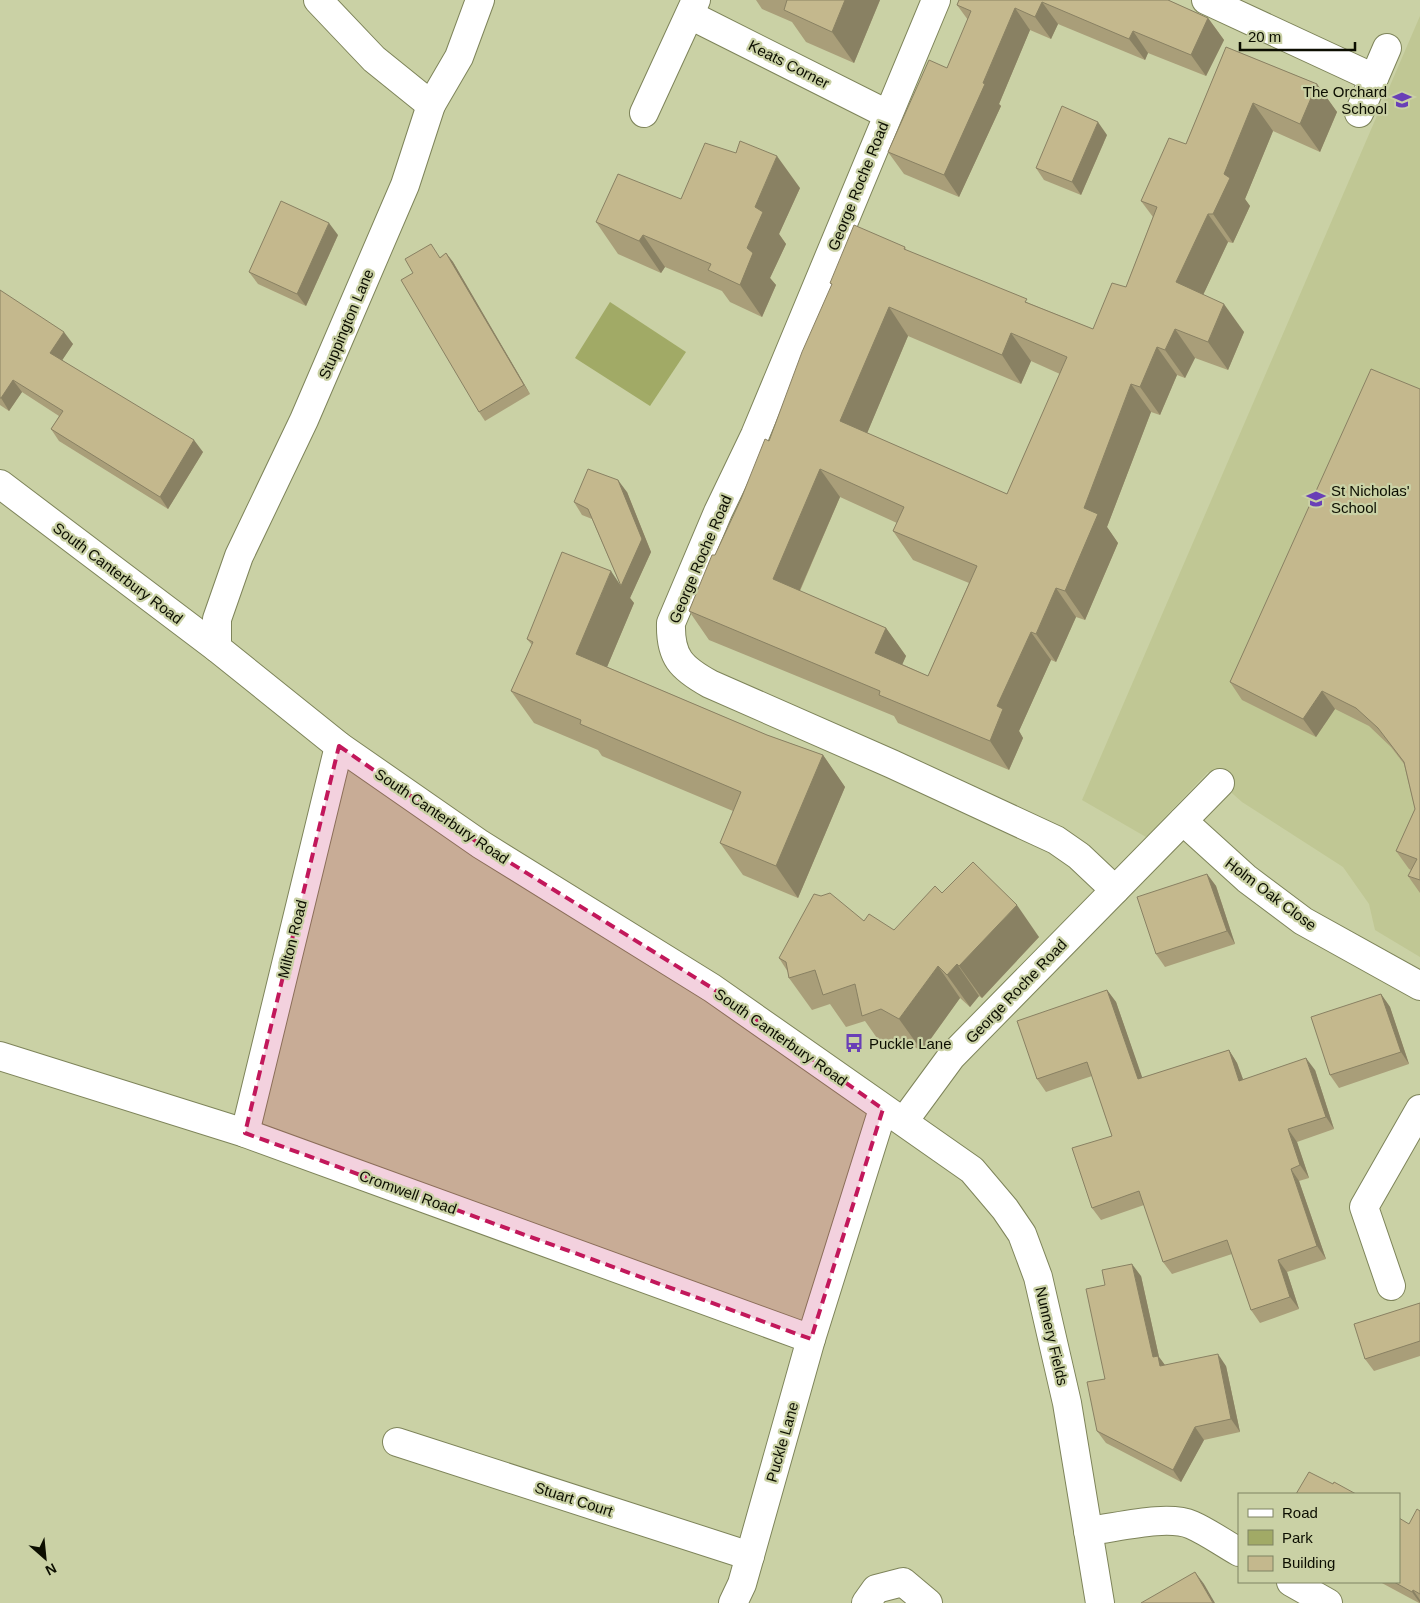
<svg xmlns="http://www.w3.org/2000/svg" width="1420" height="1603" viewBox="0 0 1420 1603" font-family="Arial,sans-serif">
  <style>
    .built { fill: #c0c794 }
    .green { fill: #a1aa66 }
    .lines { fill: none; stroke-linecap: round; stroke-linejoin: round }
    .minor-casing { stroke: #7e845a; stroke-width: 30 }
    .minor { stroke: #fff; stroke-width: 28 }
    .wall { fill: #a99e79; fill-rule: evenodd }
    .shaded-wall { fill: #898163 }
    .building { fill: #c4b88d; stroke: #898163; fill-rule: evenodd }
    .marked { fill: #c2185b; fill-opacity: 0.2; stroke: #c2185b; stroke-width: 4; stroke-dasharray: 10 6; stroke-linejoin: round }
    .labels { text-anchor: middle; dominant-baseline: central; stroke-width: 4.5; stroke-linejoin: round; paint-order: stroke }
    .street-label { font-size: 15px; fill: #0c0e01; stroke: #cad1a5 }
    .poi-label { font-size: 15px; fill: #0c0e01; stroke: #cad1a5; text-anchor: start }
  </style>
  <rect width="100%" height="100%" fill="#cad1a5"/>
  <!-- built -->
  <path class="built" d="M1420,16V957L1375,930L1369,904L1343,867L1242,802L1208,772L1146,837L1082,800Z"/>
  <!-- green -->
  <path class="green" d="M610,302L686,352L650,406L575,358Z"/>
  <g class="lines">
    <!-- minor casing -->
    <g class="minor-casing">
      <g id="minor">
        <path d="M318,0L374,59L431,105"/>
        <path d="M936,0L755,435L718,512L671,623C670,657 681,668 710,684L892,764L1056,840L1079,856L1115,890"/>
        <path d="M1206,0L1374,78"/>
        <path d="M690,15L887,114"/>
        <path d="M644,113L696,0"/>
        <path d="M1359,113L1387,48"/>
        <path d="M0,484L217,648L339,746L480,844L712,988L972,1170L1005,1209L1022,1234L1038,1277L1067,1403L1100,1603"/>
        <path d="M217,648V619L239,556L304,420L405,185L431,105L459,57L480,0"/>
        <path d="M1183,821L1247,879L1303,921L1420,986"/>
        <path d="M0,1056L245,1133L811,1339"/>
        <path d="M904,1121L951,1057L1220,783"/>
        <path d="M245,1133L339,746"/>
        <path d="M1391,1286L1364,1207L1420,1109"/>
        <path d="M397,1442L750,1556"/>
        <path d="M1088,1531C1116,1528 1167,1514 1192,1525C1208,1532 1223,1543 1239,1552"/>
        <path d="M1291,1582L1328,1603"/>
        <path d="M733,1603L742,1584L811,1339L883,1109"/>
        <path d="M866,1603L876,1589L903,1582L928,1603"/>
      </g>
    </g>
    <!-- minor -->
    <use href="#minor" class="minor"/>
  </g>
  <!-- wall -->
  <g class="wall">
    <path d="M756,0H880L854,63L806,42L792,22L762,9Z"/>
    <path d="M959,0H1168L1208,18L1224,40L1206,76L1148,53L1145,60L1058,24L1051,39L1030,30L999,104L1001,106L959,197L904,174L888,152L947,68L968,20L957,5Z"/>
    <path d="M1226,47L1317,84L1337,112L1320,152L1273,131L1245,199L1250,206L1233,243L1228,242L1203,295L1244,332L1228,370L1195,358L1185,378L1177,375L1160,415L1151,412L1107,527L1118,543L1085,620L1076,617L1056,662L1051,660L1019,731L1023,738L1009,770L898,723L894,716L709,640L689,611L769,441L832,285L830,283L905,247L906,250L1031,304L1093,329L1126,287L1153,217L1141,201L1186,144ZM908,336L1021,384L1031,361L1060,374L1007,494L867,433ZM840,497L897,523L893,531L913,560L969,583L928,676L902,664L906,656L886,628L800,591Z"/>
    <path d="M1107,135L1081,195L1044,180L1036,168Z"/>
    <path d="M800,188L779,234L786,244L770,278L776,285L762,317L730,302L722,291L665,267L661,273L618,254L596,222L681,199Z"/>
    <path d="M338,235L306,306L258,284L249,272Z"/>
    <path d="M446,253L453,262L530,394L485,421L479,412L440,257Z"/>
    <path d="M0,290L73,344L62,360L203,452L168,509L59,441L51,429L59,416L22,392L9,411L0,405Z"/>
    <path d="M1420,389V893L1408,876L1411,870L1409,869L1396,851L1415,809L1404,764L1391,747L1369,726L1335,709L1316,737L1242,700L1230,682Z"/>
    <path d="M627,492L651,552L630,598L634,603L607,667L767,735L823,755L845,787L798,898L743,875L720,843L733,811L602,756L598,750L534,723L511,691L532,645L527,639L621,586L592,519L582,515L574,502Z"/>
    <path d="M1207,874L1216,886L1235,944L1165,967L1156,954Z"/>
    <path d="M942,893L1039,937L982,998L979,996L970,1007L960,998L922,1051L903,1041L884,1048L865,1021L846,1027L830,1004L812,1010L789,978L788,972L779,958L864,921L894,930Z"/>
    <path d="M1107,990L1116,1002L1142,1078L1229,1050L1237,1063L1243,1079L1315,1070L1334,1129L1297,1142L1309,1178L1299,1181L1326,1259L1287,1272L1299,1309L1260,1323L1251,1310L1232,1254L1172,1274L1163,1262L1144,1205L1101,1220L1092,1208L1112,1136L1092,1076L1046,1092L1037,1079Z"/>
    <path d="M1381,994L1390,1007L1409,1064L1339,1088L1330,1075Z"/>
    <path d="M1141,1276L1159,1357L1165,1365L1226,1366L1240,1432L1204,1440L1181,1482L1106,1443L1097,1431L1105,1379Z"/>
    <path d="M1420,1303V1356L1374,1371L1365,1359Z"/>
    <path d="M1420,1511V1603H1419L1380,1582H1399L1409,1524Z"/>
  </g>
  <!-- shaded-wall -->
  <g class="shaded-wall">
    <path d="M845,0H880L854,63L832,32Z"/>
    <path d="M1042,2L1058,24L1051,39L1035,17Z"/>
    <path d="M1015,8L1030,30L999,104L1001,106L959,197L944,175Z"/>
    <path d="M1208,18L1224,40L1206,76L1191,55Z"/>
    <path d="M1133,31L1148,53L1145,60L1129,39Z"/>
    <path d="M1317,84L1337,112L1320,152L1300,124Z"/>
    <path d="M1253,103L1273,131L1245,199L1250,206L1233,243L1213,214L1224,174Z"/>
    <path d="M1098,122L1107,135L1081,195L1072,182Z"/>
    <path d="M777,156L800,188L779,234L786,244L770,278L776,285L762,317L740,285L755,207Z"/>
    <path d="M1208,214L1228,242L1196,310L1176,282Z"/>
    <path d="M329,223L338,235L306,306L297,294Z"/>
    <path d="M643,235L665,267L661,273L639,241Z"/>
    <path d="M446,253L453,262L530,394L524,385Z"/>
    <path d="M1224,304L1244,332L1228,370L1208,342Z"/>
    <path d="M889,307L908,336L860,450L840,421Z"/>
    <path d="M1175,329L1195,358L1185,378L1165,350Z"/>
    <path d="M64,332L73,344L59,365L50,353Z"/>
    <path d="M1011,333L1031,361L1021,384L1002,355Z"/>
    <path d="M1157,347L1177,375L1160,415L1140,387Z"/>
    <path d="M13,380L22,392L9,411L1,398Z"/>
    <path d="M1131,384L1151,412L1107,527L1118,543L1085,620L1065,591L1084,508Z"/>
    <path d="M194,440L203,452L168,509L160,497Z"/>
    <path d="M820,469L840,497L792,608L773,579Z"/>
    <path d="M618,480L627,492L651,552L630,598L634,603L599,686L576,654L611,571L621,586Z"/>
    <path d="M1056,588L1076,617L1056,662L1036,634Z"/>
    <path d="M886,628L906,656L895,681L875,653Z"/>
    <path d="M1031,632L1051,660L1019,731L1023,738L1009,770L990,741L997,706Z"/>
    <path d="M1322,691L1335,709L1316,737L1303,719Z"/>
    <path d="M823,755L845,787L798,898L776,866Z"/>
    <path d="M1207,874L1216,886L1235,944L1227,931Z"/>
    <path d="M1017,905L1039,937L982,998L959,966Z"/>
    <path d="M957,964L979,996L970,1007L947,975Z"/>
    <path d="M938,966L960,998L922,1051L899,1019Z"/>
    <path d="M1107,990L1116,1002L1147,1091L1138,1079Z"/>
    <path d="M1381,994L1390,1007L1409,1064L1401,1052Z"/>
    <path d="M1229,1050L1237,1063L1248,1093L1239,1081Z"/>
    <path d="M1306,1058L1315,1070L1334,1129L1326,1117Z"/>
    <path d="M1288,1129L1297,1142L1309,1178L1300,1165Z"/>
    <path d="M1291,1169L1299,1181L1326,1259L1317,1246Z"/>
    <path d="M1278,1260L1287,1272L1299,1309L1290,1297Z"/>
    <path d="M1132,1264L1141,1276L1159,1357L1167,1368L1169,1379L1153,1357Z"/>
    <path d="M1218,1354L1226,1366L1240,1432L1231,1419Z"/>
    <path d="M1195,1427L1204,1440L1181,1482L1173,1470Z"/>
    <path d="M1195,1572L1204,1584L1215,1603H1213Z"/>
    <path d="M1413,1590L1420,1600V1603L1412,1592Z"/>
  </g>
  <!-- building -->
  <g class="building">
    <path d="M787,0H845L832,32L784,10Z"/>
    <path d="M959,0H1168L1208,18L1191,55L1133,31L1129,39L1042,2L1035,17L1015,8L983,83L985,84L944,175L888,152L929,60L947,68L971,11L957,5Z"/>
    <path d="M1226,47L1317,84L1300,124L1253,103L1224,174L1230,178L1213,214H1208L1176,282L1224,304L1208,342L1175,329L1165,350L1157,347L1140,387L1131,384L1084,508L1098,514L1065,591L1056,588L1036,634L1031,632L997,706L1003,709L990,741L879,695L880,691L689,611L712,555H715L741,499L765,439L769,441L802,352L832,284L830,283L854,225L905,247L904,249L1027,299L1025,302L1093,329L1112,283L1126,287L1157,207L1141,201L1169,138L1186,144ZM889,307L1002,355L1011,333L1067,357L1007,494L840,421ZM820,469L904,507L893,531L977,566L928,676L875,653L886,628L773,579Z"/>
    <path d="M1062,106L1098,122L1072,182L1036,168Z"/>
    <path d="M740,141L777,156L755,207L763,212L747,248L753,253L740,285L708,270L711,264L643,235L639,241L596,222L618,174L681,199L705,143L736,153Z"/>
    <path d="M281,201L329,223L297,294L249,272Z"/>
    <path d="M431,244L440,258L446,253L524,385L479,412L401,280L413,273L405,259Z"/>
    <path d="M0,290L64,332L50,353L194,440L160,497L51,429L63,411L13,380L1,398H0Z"/>
    <path d="M1371,369L1420,389V880L1408,876L1417,859L1396,851L1415,809L1404,762L1378,728L1356,708L1322,691L1303,719L1230,682Z"/>
    <path d="M588,469L618,480L642,539L621,586L588,509L574,502Z"/>
    <path d="M562,552L611,571L576,654L767,735L823,755L776,866L720,843L741,792L580,724L581,720L511,691L533,642L527,639Z"/>
    <path d="M973,862L1017,905L959,966L957,964L947,975L938,966L899,1019L881,1009L862,1016L855,984L823,995L815,970L789,978L786,962L779,958L814,894L821,896L830,893L864,921L869,914L894,930L935,886L942,893Z"/>
    <path d="M1207,874L1227,931L1156,954L1137,897Z"/>
    <path d="M1107,990L1138,1079L1229,1050L1239,1081L1306,1058L1326,1117L1288,1129L1300,1165L1291,1169L1317,1246L1278,1260L1290,1297L1251,1310L1227,1240L1163,1262L1139,1191L1092,1208L1072,1148L1112,1136L1087,1062L1037,1079L1017,1021Z"/>
    <path d="M1381,994L1401,1052L1330,1075L1311,1017Z"/>
    <path d="M1132,1264L1153,1357L1158,1356L1160,1366L1218,1354L1231,1419L1195,1427L1173,1470L1097,1431L1087,1382L1105,1379L1086,1289L1105,1285L1102,1270Z"/>
    <path d="M1420,1303V1341L1365,1359L1354,1324Z"/>
    <path d="M1309,1472L1333,1484L1334,1482L1356,1494H1296Z"/>
    <path d="M1417,1509L1420,1511V1594L1413,1590L1412,1592L1394,1582H1399V1518L1409,1524Z"/>
    <path d="M1195,1572L1213,1603H1141Z"/>
  </g>
  <!-- marked area -->
  <path class="marked" d="M339,746L480,844L712,988L883,1109L811,1339L245,1133Z"/>
  <!-- icons -->
  <defs>
    <g id="school-bare" transform="scale(1.5)"><path d="M0-5L7-2L0 1L-7-2ZM-4 1L0 2.5L4 1V4Q0 6-4 4Z" fill="#693fb7" stroke="#cad1a5" stroke-width="2.5" paint-order="stroke"/></g>
    <g id="bus-bare" transform="scale(1.5)"><path d="M-5-6H5V4H4V6H2V4H-2V6H-4V4H-5ZM-3.5-4V0h7V-4ZM-3.5 1.2v1.5H-2V1.2ZM2 1.2v1.5H3.5V1.2Z" fill="#693fb7" stroke="#cad1a5" stroke-width="2.5" paint-order="stroke"/></g>
  </defs>
  <g fill-rule="evenodd">
    <use href="#school-bare" x="1402" y="100"/>
    <use href="#school-bare" x="1316" y="499"/>
    <use href="#bus-bare" x="854" y="1043"/>
  </g>
  <g class="labels">
    <!-- street labels -->
    <g class="street-label">
      <text transform="translate(789 64) rotate(27)">Keats Corner</text>
      <text transform="translate(858 186) rotate(-68)">George Roche Road</text>
      <text transform="translate(346 324) rotate(-67)">Stuppington Lane</text>
      <text transform="translate(700 559) rotate(-67)">George Roche Road</text>
      <text transform="translate(118 573) rotate(37)">South Canterbury Road</text>
      <text transform="translate(442 816) rotate(34)">South Canterbury Road</text>
      <text transform="translate(1271 894) rotate(37)">Holm Oak Close</text>
      <text transform="translate(292 939) rotate(-76)">Milton Road</text>
      <text transform="translate(1016 991) rotate(-46)">George Roche Road</text>
      <text transform="translate(781 1037) rotate(35)">South Canterbury Road</text>
      <text transform="translate(408 1192) rotate(20)">Cromwell Road</text>
      <text transform="translate(1052 1336) rotate(77)">Nunnery Fields</text>
      <text transform="translate(782 1442) rotate(-74)">Puckle Lane</text>
      <text transform="translate(574 1499) rotate(18)">Stuart Court</text>
    </g>
    <!-- poi labels -->
    <g class="poi-label">
      <text x="1387" y="91" text-anchor="end">The Orchard<tspan x="1387" dy="17">School</tspan></text>
      <text x="1331" y="490">St Nicholas'<tspan x="1331" dy="17">School</tspan></text>
      <text x="869" y="1043">Puckle Lane</text>
    </g>
  </g>
  <!-- legend -->
  <rect x="1238" y="1493" width="162" height="90" fill="#cad1a5" stroke="#7e8363"/>
  <rect x="1248" y="1509" width="25" height="8" fill="#ffffff" stroke="#7e8363"/>
  <text x="1282" y="1518" font-size="15" fill="#0c0e01">Road</text>
  <rect x="1248" y="1530" width="25" height="15" fill="#a1aa66" stroke="#7e8363"/>
  <text x="1282" y="1543" font-size="15" fill="#0c0e01">Park</text>
  <rect x="1248" y="1556" width="25" height="15" fill="#c4b88d" stroke="#7e8363"/>
  <text x="1282" y="1568" font-size="15" fill="#0c0e01">Building</text>
  <!-- north arrow -->
  <g transform="translate(45 1558) rotate(153)" stroke="#cad1a5" stroke-width="4" paint-order="stroke">
  <path d="M0-4L9 19L0 12L-9 19Z" fill="#0c0e01"/>
  <text y="-8" font-size="14" font-weight="bold" text-anchor="middle" fill="#0c0e01">N</text>
  </g>
  <!-- scale -->
  <path d="M1240 42v8h115v-8" fill="none" stroke="#0c0e01" stroke-width="2.5"/>
  <text x="1248" y="42" font-size="15" fill="#0c0e01" stroke="#cad1a5" stroke-width="4" paint-order="stroke">20 m</text>
</svg>
